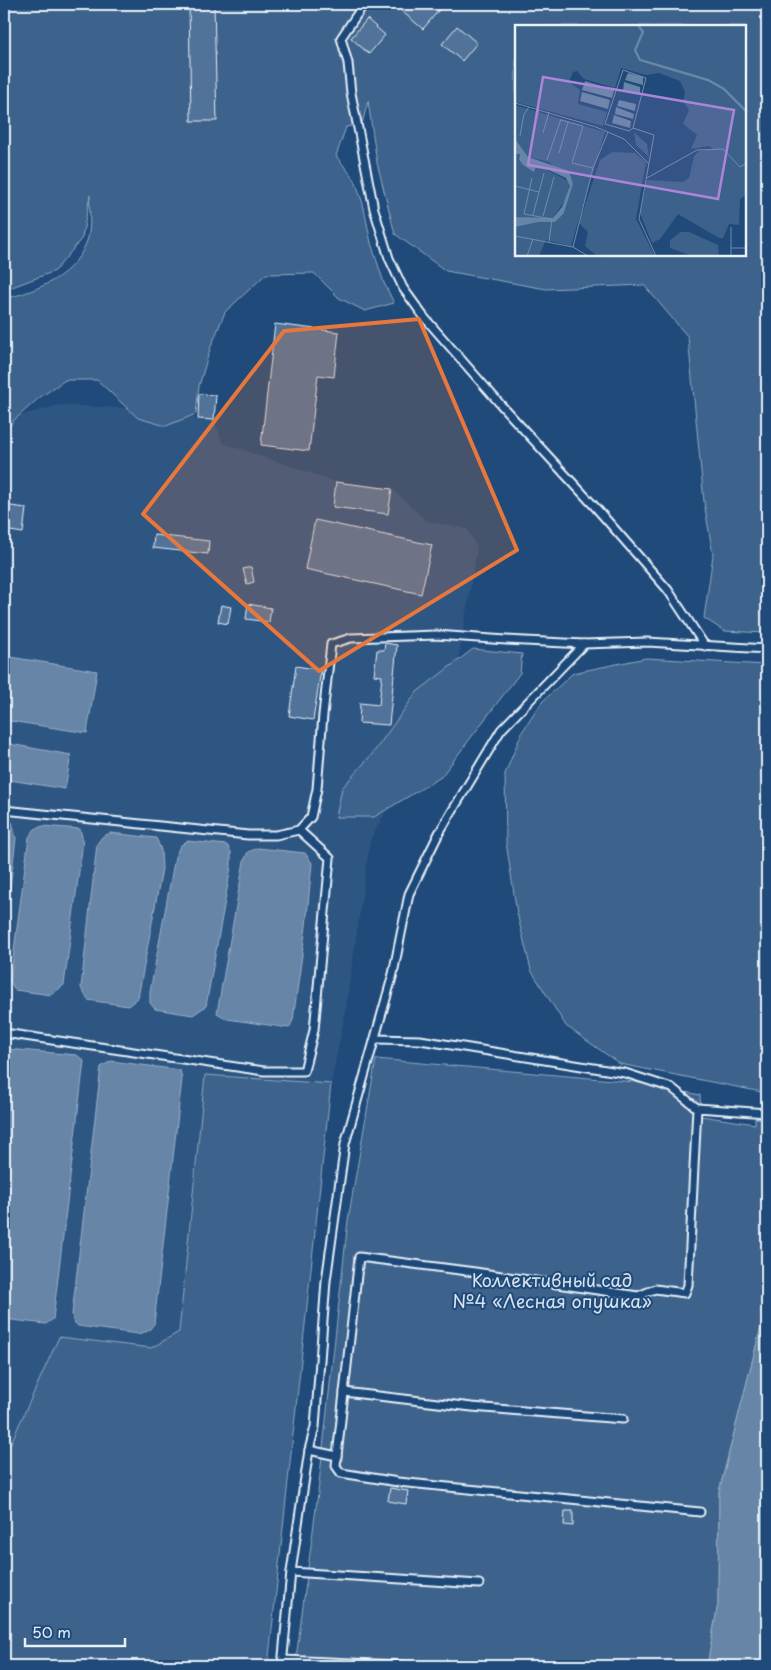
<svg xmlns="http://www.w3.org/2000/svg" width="771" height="1670" viewBox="0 0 771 1670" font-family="'Playpen Sans',sans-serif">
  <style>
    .built { fill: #2e5683 }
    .green { fill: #3c628c; stroke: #92aac2; fill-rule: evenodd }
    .water { fill: #6685a7; stroke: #9ab0c7 }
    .building { fill: #517399; stroke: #e8f1f8 }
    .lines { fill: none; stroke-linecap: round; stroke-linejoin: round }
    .service-casing { stroke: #e8f1f8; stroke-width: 11 }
    .service { stroke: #1f4a7a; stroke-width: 7 }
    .marked { fill: #e8773b; fill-opacity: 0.2; stroke: #e8773b; stroke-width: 4; stroke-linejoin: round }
    .labels { text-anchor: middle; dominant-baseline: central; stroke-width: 4; stroke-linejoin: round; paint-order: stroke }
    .park-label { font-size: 18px; fill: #d7e3ed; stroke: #1f4a7a }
    .inset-river { fill: none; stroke: #6685a7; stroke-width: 2.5 }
    .inset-road { fill: none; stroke: #6f8dac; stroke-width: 1 }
    .view { fill: #ac85d9; fill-opacity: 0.15; stroke: #ac85d9; stroke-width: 2.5 }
    .inset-edge { fill: none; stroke: #e8f1f8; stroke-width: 2.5 }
  </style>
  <rect width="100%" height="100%" fill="#1f4a7a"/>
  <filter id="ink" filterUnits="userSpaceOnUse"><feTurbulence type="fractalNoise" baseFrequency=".02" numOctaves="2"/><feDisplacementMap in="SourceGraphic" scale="10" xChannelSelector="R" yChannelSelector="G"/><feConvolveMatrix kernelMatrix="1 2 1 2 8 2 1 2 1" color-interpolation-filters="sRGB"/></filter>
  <g filter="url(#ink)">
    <!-- built -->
    <path class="built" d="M59,405L151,409L198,419L214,420L223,443L336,482L392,489L426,521L467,529L477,548L454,685L370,841L346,1008L331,1084L205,1075L179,1333L151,1348L59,1337L9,1447H4V420Z"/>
    <!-- green -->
    <g class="green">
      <path d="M4,4H767V633L724,631L704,618L713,555L704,502L688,337L644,285L546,289L446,271L395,234L377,163L368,101L362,124L346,127L336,156L355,180L363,204L371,243L384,283L394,303L365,311L339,298L314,273L266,274L225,312L210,349L199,386L196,414L166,426L138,418L97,380H65L39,398L13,421L4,434V299C39,290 76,276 88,238C91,226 89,207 90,195L82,238L55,271L4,290ZM516,26H745V255H516Z"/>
      <path d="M473,649L522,654L520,673L441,777L374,817H336L342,788L373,753L417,692Z"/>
      <path d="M646,658L767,665V1093L620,1064L566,1026L531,970L517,913L506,842L505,774L522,732L542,702L573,673Z"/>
      <path d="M376,1059L635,1082L700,1095L701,1116L755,1124V1118L767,1119V1310L765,1311L719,1492L718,1604L707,1666H295L318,1493L348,1220Z"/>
      <path d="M205,1075L331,1084L268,1666H4V1447H9L59,1337L151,1348L179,1332Z"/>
    </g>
    <!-- water -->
    <g class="water">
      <path d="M4,656L97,671L87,733L4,720Z"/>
      <path d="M4,743L71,755L65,789L4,779Z"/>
      <path d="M4,821L12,822L16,838L4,938Z"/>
      <path d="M43,826L80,829L83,841L64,985L51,995L15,990L10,981L29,837L35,829Z"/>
      <path d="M110,833L156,838L161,850L162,869L138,998L128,1006L88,1000L81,988L97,844L102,837Z"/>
      <path d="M187,841L227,845L231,852V867L206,1006L193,1015L155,1009L150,1003V992L175,857L180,846Z"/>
      <path d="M258,848L305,853L312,863L306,926L293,1020L289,1028L227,1019L217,1013L244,861L248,852Z"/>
      <path d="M7,1049L77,1055L84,1061L53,1319L46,1324L4,1319V1064Z"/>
      <path d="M111,1061L180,1070L182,1079L154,1324L148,1331L138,1334L78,1326L73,1321L72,1314L101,1067Z"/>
      <path d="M767,1310V1558L764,1565L767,1599V1666H707L718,1604L719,1492L765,1311Z"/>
    </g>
    <!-- building -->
    <g class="building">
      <path d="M189,4H214L217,121H191Z"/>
      <path d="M393,4H444L423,29Z"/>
      <path d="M367,19L385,35L369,54L351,38Z"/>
      <path d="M457,26L477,43L462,61L442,44Z"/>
      <path d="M275,324L339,332L334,377L318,375L309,451L261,445Z"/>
      <path d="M199,394L216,395L214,420L198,419Z"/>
      <path d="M336,482L392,489L388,514L333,507Z"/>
      <path d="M4,505L26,508L23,533L4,530Z"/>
      <path d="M315,520L432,545L421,594L305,569Z"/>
      <path d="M154,535L209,541L208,554L153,548Z"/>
      <path d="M251,567L254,582L247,584L243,569Z"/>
      <path d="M248,604L271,608L269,622L246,619Z"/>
      <path d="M221,605L231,607L228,624L218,622Z"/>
      <path d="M385,643L397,645L389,725L359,723L360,703L379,705L382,676L374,675L377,650H384Z"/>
      <path d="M296,666L321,670L313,720L289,716Z"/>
      <path d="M390,1488L408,1491L406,1504L388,1501Z"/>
      <path d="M565,1511H573V1526L564,1525Z"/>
    </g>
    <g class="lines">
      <!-- service casing -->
      <g class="service-casing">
        <g id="service">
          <path d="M364,4L341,38L348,63L351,93L374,209L389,258L403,288L424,317L501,405L597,509L668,590L705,646"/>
          <path d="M4,810L248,835H276L299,830L311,817L317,789L323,715L331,644L351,638L436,635L506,640L584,644L647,642L767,649"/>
          <path d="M4,1033L264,1071H304L314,1030L330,858L299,830"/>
          <path d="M375,1039L420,1040L625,1073L672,1088L697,1108"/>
          <path d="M344,1392L472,1407L623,1419"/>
          <path d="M309,1450L337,1456L336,1466L341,1473L398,1482L700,1512"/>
          <path d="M337,1456L359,1257L475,1272L638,1296L655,1289L685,1293L688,1285L697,1108L767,1113"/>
          <path d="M291,1572L479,1584"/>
          <path d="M283,1660L420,1666"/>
          <path d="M282,1666L291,1572L309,1450L315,1427L326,1281L345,1144L393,974L409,894L439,833L501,730L584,644"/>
        </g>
      </g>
      <!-- service -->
      <use href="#service" class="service"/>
    </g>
  </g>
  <!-- marked area -->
  <path class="marked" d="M419,319L517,550L319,671L143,514L284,331Z"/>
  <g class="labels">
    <!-- park labels -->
    <g class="park-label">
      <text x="552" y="1279">Коллективный сад<tspan x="552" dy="21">№4 «Лесная опушка»</tspan></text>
    </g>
  </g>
  <!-- overview -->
  <g transform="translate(515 25)">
    <rect width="231" height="231" fill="#1f4a7a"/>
    <path d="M0,0H231L232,169L225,174L224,200L214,199L208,213H204L163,189L145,214L137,218L125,188L132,155L167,157L174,153L179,131L184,126L198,124L194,121L176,124L182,110L168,99L174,85L168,76L170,67L165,56L144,48L131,50L106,43L100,63L69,54L62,46L58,47L54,57L65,65L63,79L92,87L88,101L0,77ZM0,80L90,107L56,221L31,215L24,231H0V129H5L4,135L8,140L25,141L55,157L54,169L38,193L49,188L58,159L34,137L13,132L7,126L0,114ZM119,107L132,119L134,132L121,120ZM97,127L120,128L131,137L121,194L140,231H82L70,221L73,207L64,198L85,135ZM166,207H174L203,220L204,231H177L155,223V215Z" fill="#3c628c"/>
    <path d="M113,48L128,52V60L110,55ZM70,56L99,65L97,73L67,65ZM109,57L125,62V70L108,66ZM67,67L95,75L93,84L65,76ZM104,75L121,79L120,86L102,81ZM101,82L119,89L118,94L100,89ZM99,90L116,96L115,103L97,98ZM0,114L13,132L54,146L58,159L49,188L40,197H23L0,202V192L38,193L47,182L55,161L51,153L25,141H21L19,147L8,140L4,135L5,129H0Z" fill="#6685a7"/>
    <path class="inset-river" d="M123,0L128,7L120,25L125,35L193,55L209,64L232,87"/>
    <path class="inset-road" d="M0,78L81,102L109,114L134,139M46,95L68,101L57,138L78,143L58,222M118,103L114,106L90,99L108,45L131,53L118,103L139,110L124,194L141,231M28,108L34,87M5,111L9,89L14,82M16,120L24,84M44,128L53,97M32,135L46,94M78,143L93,107M17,153L9,189L37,194L34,217M132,153L182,125L208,124L225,142L230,139M0,161L24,167M18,190L29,148M28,191L39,152M0,211L58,222L73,231M216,223H232M12,231L18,214M216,231V202"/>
    <path class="view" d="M28,52L219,85L203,174L13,140Z"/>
    <rect width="231" height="231" class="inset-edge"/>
  </g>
  <!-- margin -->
  <rect width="771" height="1670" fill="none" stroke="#1f4a7a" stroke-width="20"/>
  <rect x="10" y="10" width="751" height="1650" fill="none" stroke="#e8f1f8" stroke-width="2" filter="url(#ink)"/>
  <!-- scale -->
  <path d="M25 1638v8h100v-8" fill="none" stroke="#e8f1f8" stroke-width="2.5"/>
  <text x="32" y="1638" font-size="15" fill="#e8f1f8" stroke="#1f4a7a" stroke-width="4" paint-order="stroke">50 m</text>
</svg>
